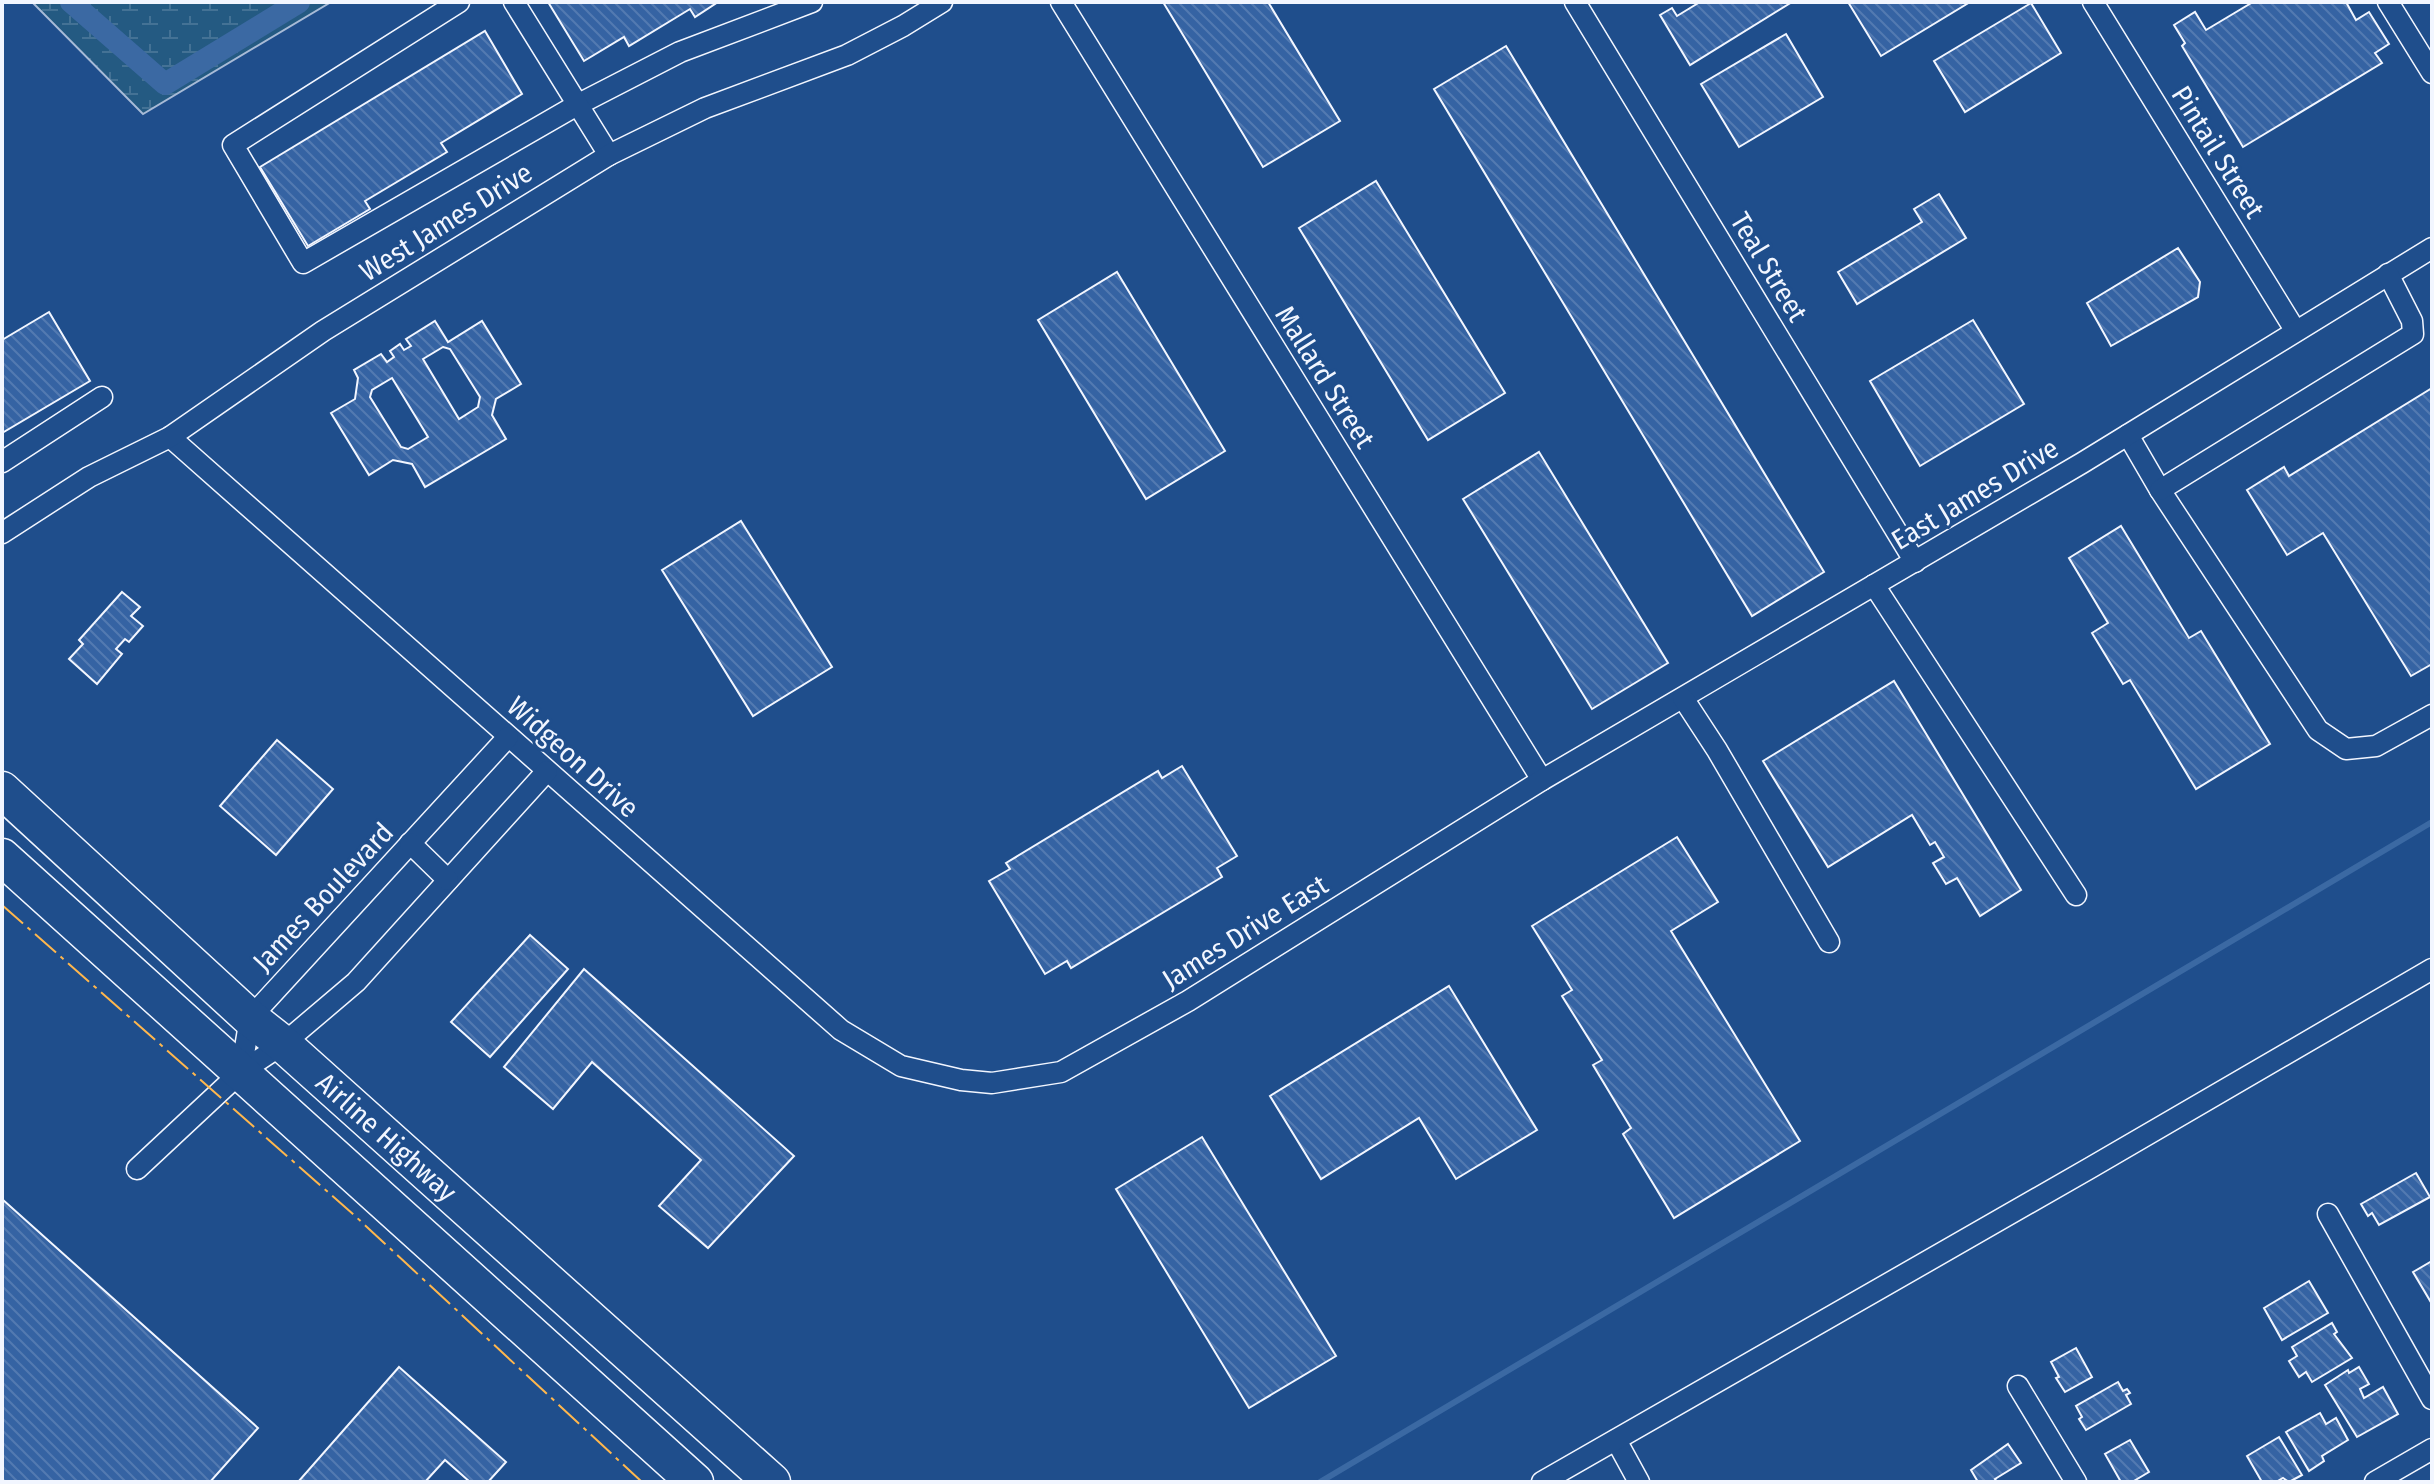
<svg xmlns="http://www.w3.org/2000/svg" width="2434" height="1484" viewBox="0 0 2434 1484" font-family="'Fira Sans Condensed',sans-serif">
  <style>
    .wetland { fill: url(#wetland-marsh); stroke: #a8bbd7; stroke-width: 2 }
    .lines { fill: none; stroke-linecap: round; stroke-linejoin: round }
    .stream { stroke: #3b69a3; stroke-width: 6 }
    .canal { stroke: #3b69a3; stroke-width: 22 }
    .building { fill: url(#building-back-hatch); stroke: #f2f6ff; stroke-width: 2; fill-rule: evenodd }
    .street-casing { stroke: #f2f6ff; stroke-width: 23 }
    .highway-casing { stroke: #f2f6ff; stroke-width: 39 }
    .street { stroke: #1f4e8c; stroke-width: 20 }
    .highway { stroke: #1f4e8c; stroke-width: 36 }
    .power { stroke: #ffb74d; stroke-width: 2; stroke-dasharray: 28 6 4 6; stroke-linecap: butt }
    .labels { text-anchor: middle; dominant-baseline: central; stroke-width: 6; stroke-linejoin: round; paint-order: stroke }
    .street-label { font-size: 28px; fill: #f2f6ff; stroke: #1f4e8c }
  </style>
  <defs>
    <pattern id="wetland-marsh" width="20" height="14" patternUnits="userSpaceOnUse" patternTransform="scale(2)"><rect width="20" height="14" fill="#245a82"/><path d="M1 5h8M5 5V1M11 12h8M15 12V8" fill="none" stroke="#447295"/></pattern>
    <pattern id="building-back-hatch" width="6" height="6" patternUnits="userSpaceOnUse" patternTransform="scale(2)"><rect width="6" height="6" fill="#3563a3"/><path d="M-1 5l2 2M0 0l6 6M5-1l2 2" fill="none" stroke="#537ab1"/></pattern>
  </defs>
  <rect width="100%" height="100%" fill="#1f4e8c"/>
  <!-- wetland -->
  <path class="wetland" d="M32,2H331L143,114Z"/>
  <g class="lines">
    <!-- stream -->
    <path class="stream" d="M1320,1482L2432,822"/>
    <!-- canal -->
    <path class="canal" d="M71,2L165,84L299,2"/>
  </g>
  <!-- building -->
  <g class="building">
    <path d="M548,2H718L695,17L690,9L629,46L624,37L584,61Z"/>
    <path d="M1163,2H1268L1340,121L1263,167Z"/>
    <path d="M1700,2H1792L1690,65L1660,15L1672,8L1677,16Z"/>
    <path d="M1848,2H1970L1881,56Z"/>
    <path d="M2253,2H2346L2356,20L2369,12L2389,44L2375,53L2382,63L2243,147L2182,46L2185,43L2174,25L2195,12L2206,30Z"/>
    <path d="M2031,3L2061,53L1965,112L1934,61Z"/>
    <path d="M485,31L522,94L441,143L447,152L365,201L370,209L308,246L260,167Z"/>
    <path d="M1786,34L1823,97L1739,147L1701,84Z"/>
    <path d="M1506,46L1824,572L1752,616L1434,89Z"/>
    <path d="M1376,181L1505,393L1428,440L1299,228Z"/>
    <path d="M1939,194L1966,238L1857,304L1838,272L1922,222L1914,209Z"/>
    <path d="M2178,248L2200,282L2198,297L2111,346L2087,303Z"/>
    <path d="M1117,272L1225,451L1146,499L1038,320Z"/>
    <path d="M49,312L90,381L2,433V340Z"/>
    <path d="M1973,320L2024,404L1920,466L1870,381Z"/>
    <path d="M435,321L448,342L482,321L521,384L496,399L492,415L506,439L425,487L412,464L393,460L369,475L331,413L355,399L358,378L354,370L381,354L387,362L394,357L390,351L400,344L404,350L411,346L406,339ZM443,347L450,349L480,397L478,407L459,419L423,359ZM392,378L428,437L408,449L401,447L370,397L372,390Z"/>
    <path d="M2432,388V664L2411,676L2323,533L2287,555L2247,490L2284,467L2289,476Z"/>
    <path d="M1539,452L1668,663L1592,709L1463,499Z"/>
    <path d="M741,521L832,667L753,716L662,570Z"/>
    <path d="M2121,526L2189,638L2201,631L2270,744L2196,789L2130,680L2123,684L2092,633L2108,623L2069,558Z"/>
    <path d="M122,592L140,607L131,616L143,626L129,642L125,639L116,649L122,654L97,684L69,659L83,644L79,640Z"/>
    <path d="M1894,681L2021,890L1980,916L1957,878L1946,884L1933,863L1944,857L1935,842L1930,845L1912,815L1828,867L1763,761Z"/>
    <path d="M277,740L333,789L276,855L220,806Z"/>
    <path d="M1182,766L1237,856L1217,868L1222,877L1071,968L1067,961L1045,974L989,881L1010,869L1006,863L1158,771L1162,778Z"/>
    <path d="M1677,837L1718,902L1671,931L1800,1141L1674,1218L1623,1134L1631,1128L1593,1065L1602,1060L1562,996L1572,990L1532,926Z"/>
    <path d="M530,935L568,969L490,1057L451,1022Z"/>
    <path d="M584,969L794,1156L708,1248L659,1206L701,1160L592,1062L553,1109L504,1067Z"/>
    <path d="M1449,986L1537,1130L1456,1179L1419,1118L1321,1179L1270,1096Z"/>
    <path d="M1202,1137L1336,1356L1249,1408L1116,1189Z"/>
    <path d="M2416,1173L2430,1197L2379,1225L2372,1213L2368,1216L2361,1204Z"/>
    <path d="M2,1199L258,1428L210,1482H2Z"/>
    <path d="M2432,1261V1304L2413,1272Z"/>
    <path d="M2309,1281L2328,1313L2282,1340L2264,1308Z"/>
    <path d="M2332,1323L2337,1332L2334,1334L2352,1358L2312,1382L2306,1372L2299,1377L2289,1361L2297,1356L2292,1347Z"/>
    <path d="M2076,1348L2092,1377L2065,1392L2056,1378L2059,1377L2051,1362Z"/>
    <path d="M399,1367L506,1462L488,1482H470L445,1460L425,1482H298Z"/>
    <path d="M2359,1367L2369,1384L2360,1389L2364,1398L2383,1387L2398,1414L2357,1437L2325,1385L2348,1370L2349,1373Z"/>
    <path d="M2118,1382L2123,1391L2127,1389L2130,1393L2126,1395L2131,1404L2086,1430L2079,1419L2082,1417L2076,1406Z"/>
    <path d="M2320,1413L2326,1424L2336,1418L2348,1440L2322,1456L2324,1461L2309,1471L2286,1432Z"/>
    <path d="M2279,1437L2302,1475L2289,1482L2283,1478L2276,1482H2262L2247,1456Z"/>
    <path d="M2130,1440L2149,1472L2132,1482H2121L2105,1454Z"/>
    <path d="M2008,1444L2021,1463L1995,1479L1997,1482H1978L1971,1470Z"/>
  </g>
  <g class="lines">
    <!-- street casing -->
    <g class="street-casing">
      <g id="street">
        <path d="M459,2L233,145L303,263L577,105L680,52L812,2"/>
        <path d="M514,2L609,155"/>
        <path d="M1061,2L1542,780"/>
        <path d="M1575,2L1915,562"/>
        <path d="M2093,2L2295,330"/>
        <path d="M2388,2L2432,73"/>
        <path d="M2128,435L2160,490L2318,730L2346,749L2376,746L2432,715"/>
        <path d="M170,437L841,1030L901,1066L961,1080L992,1083L1061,1072L1188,1001L1542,780L2082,463L2432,248"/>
        <path d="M2,462L102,397"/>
        <path d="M2160,490L2413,334L2412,321L2388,274"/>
        <path d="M2,533L89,477L170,437L323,331L609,155L705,108L847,55L903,26L942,2"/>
        <path d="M1874,585L2076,895"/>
        <path d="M1683,698L1717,750L1829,942"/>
        <path d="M508,737L250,1018L241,1072L283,1044L356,982L547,771"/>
        <path d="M410,843L448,880"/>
        <path d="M137,1169L241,1072"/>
        <path d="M2328,1214L2432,1399"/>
        <path d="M2018,1386L2076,1482"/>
        <path d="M1616,1440L1639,1482"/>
        <path d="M1542,1482L2090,1168L2432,969"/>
        <path d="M2375,1482L2432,1449"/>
      </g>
    </g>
    <!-- highway casing -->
    <g class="highway-casing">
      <g id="highway">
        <path id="s1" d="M2,790L250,1018L283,1044L772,1482"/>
        <path d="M2,857L695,1482"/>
      </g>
    </g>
    <!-- street -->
    <use href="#street" class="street"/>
    <!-- highway -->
    <use href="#highway" class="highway"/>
    <!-- power -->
    <path class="power" d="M2,905L354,1215L642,1482"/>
  </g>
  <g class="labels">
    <!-- street labels -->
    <g class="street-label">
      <text transform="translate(2218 152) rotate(58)">Pintail Street</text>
      <text transform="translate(446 222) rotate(-32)">West James Drive</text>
      <text transform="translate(1769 267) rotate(59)">Teal Street</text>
      <text transform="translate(1325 377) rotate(58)">Mallard Street</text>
      <text transform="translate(1975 494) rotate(-31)">East James Drive</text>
      <text transform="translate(573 757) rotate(42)">Widgeon Drive</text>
      <text transform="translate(323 897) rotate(-47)">James Boulevard</text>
      <text transform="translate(1245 932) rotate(-32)">James Drive East</text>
      <text stroke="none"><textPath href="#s1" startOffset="518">Airline Highway</textPath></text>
    </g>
  </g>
  <!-- border -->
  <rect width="2434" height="1484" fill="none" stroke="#f2f6ff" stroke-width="8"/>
</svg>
